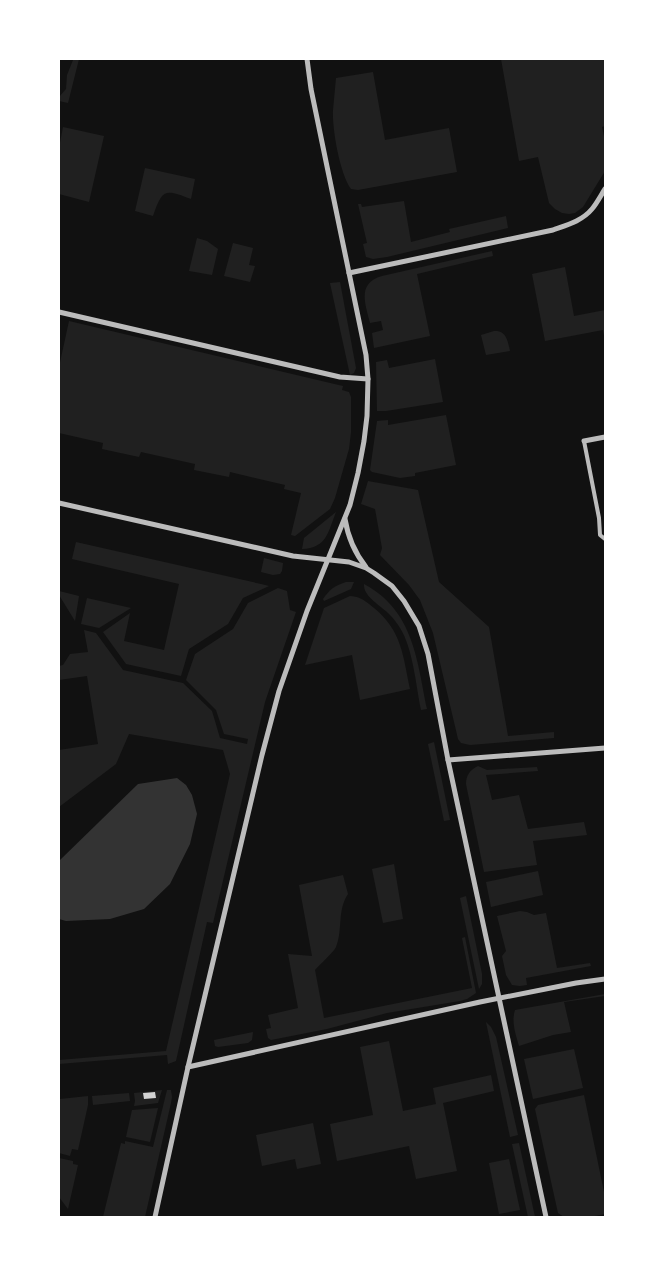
<svg xmlns="http://www.w3.org/2000/svg" width="664" height="1276" viewBox="0 0 664 1276" font-family="Jost,sans-serif">
  <style>
    .green { fill: #202020 }
    .water { fill: #333 }
    .building { fill: #d3d3d3 }
    .lines { fill: none; stroke-linecap: round; stroke-linejoin: round }
    .service { stroke: #bcbcbc; stroke-width: 4 }
    .minor { stroke: #bcbcbc; stroke-width: 5 }
  </style>
  <rect width="100%" height="100%" fill="#111"/>
  <!-- green -->
  <g class="green">
    <path d="M64,59H79L68,103L59,101V97L66,89L67,75L73,60Z"/>
    <path d="M501,59H605V126L602,127L605,141V171L583,207L575,213L569,214L562,213L555,209L549,203L538,157L519,161Z"/>
    <path d="M373,72L385,140L449,128L457,172L358,190L351,189C340,174 332,129 333,110C334,99 335,89 336,78Z"/>
    <path d="M63,127L104,136L89,202L59,194V148Z"/>
    <path d="M145,168L195,179L191,199C164,188 162,190 153,216L135,211Z"/>
    <path d="M404,201L411,242L450,232L449,229L506,216L508,228L387,257L373,259L366,257L363,244L367,243L358,204H361L362,207Z"/>
    <path d="M197,238L207,241L218,249L212,275L189,271Z"/>
    <path d="M233,243L253,248L249,265L255,266L250,282L224,276Z"/>
    <path d="M492,251L493,256L417,274L430,336L374,348L372,333L383,330L381,321L370,323C365,303 357,283 382,276Z"/>
    <path d="M565,267L574,316L605,310V342L603,330L545,341L532,274Z"/>
    <path d="M340,282L356,368L354,373L350,375L330,283Z"/>
    <path d="M69,321L343,386L342,390L349,392L351,397V432L349,449L335,498L330,509L295,536L291,535L301,493L284,489L285,485L230,472L229,477L194,470L195,464L141,452L139,457L102,449L103,443L59,433V367Z"/>
    <path d="M494,331C506,330 508,341 510,351L486,355L481,335Z"/>
    <path d="M435,359L443,402L386,411H377L376,362L387,360L389,368Z"/>
    <path d="M446,415L456,465L415,473V476L400,478L372,472L370,470L377,421L388,420V425Z"/>
    <path d="M368,481L418,490L439,582L489,627L508,736L554,732V738L470,745L461,743L458,739L433,633L420,600L409,585L380,555L382,548L375,509L361,504Z"/>
    <path d="M336,512C328,532 327,548 302,549L304,538Z"/>
    <path d="M76,542L261,584L269,586L243,598L228,624L189,649L181,676L126,664L103,632L130,613L124,641L164,650L179,584L72,559Z"/>
    <path d="M264,558L283,563L282,571L280,574L273,575L261,572Z"/>
    <path d="M346,582H354L351,589L324,601L323,599C330,589 334,586 346,582Z"/>
    <path d="M364,584C413,610 417,659 427,709L421,710C416,686 413,648 400,628C397,623 394,619 390,615C382,606 363,597 364,584Z"/>
    <path d="M278,588L287,591L290,610L296,612L265,702L213,923L207,922L176,1061L168,1064L167,1055L59,1064V1060L166,1051L230,774L223,750L129,734L116,764L59,807V750L98,744L87,676L59,680V666L63,665L70,654L88,652L84,630L96,633L123,670L183,683L212,711L220,738L247,744L248,739L224,734L216,710L186,680L195,654L233,629L248,603Z"/>
    <path d="M59,591L79,596L75,621L59,595Z"/>
    <path d="M350,596C362,597 365,601 374,608C402,631 403,656 410,689L360,700L352,655L305,665L324,608Z"/>
    <path d="M87,598L131,608L99,628L81,624Z"/>
    <path d="M434,742L450,820L444,821L428,744Z"/>
    <path d="M478,766L487,770L537,767L538,771L486,775L492,800L519,795L528,829L584,822L587,835L533,841L537,865L484,872L466,784C466,775 470,770 478,766Z"/>
    <path d="M394,864L403,919L383,923L372,869Z"/>
    <path d="M538,871L543,895L491,907L486,882Z"/>
    <path d="M343,875L348,894C337,910 343,930 336,947C333,953 320,964 315,970L324,1018L472,988L462,938L465,937L476,993L467,999L460,1001L387,1013L327,1029L271,1040L268,1038L266,1029L271,1028L268,1015L298,1008L288,954L312,956L299,885Z"/>
    <path d="M466,896L482,974V984L479,989L460,898Z"/>
    <path d="M520,911L527,912L534,915L546,913L557,968L590,963L591,966L526,978L527,985L520,986L512,985L506,975L502,956L506,951L497,916Z"/>
    <path d="M605,994V996L564,1002L571,1032L553,1035L519,1046C516,1035 511,1022 515,1010Z"/>
    <path d="M486,1022L491,1027L496,1037L518,1135L510,1137Z"/>
    <path d="M253,1032L252,1040L248,1043L218,1047L215,1046L214,1040Z"/>
    <path d="M389,1041L403,1111L436,1104L433,1088L491,1075L494,1091L443,1103L457,1171L416,1179L409,1146L337,1161L330,1124L373,1115L360,1047Z"/>
    <path d="M574,1049L583,1088L533,1099L524,1059Z"/>
    <path d="M162,1090L158,1103L134,1106L135,1101L134,1093Z"/>
    <path d="M167,1090H171L172,1097L171,1103L145,1217H103L121,1143L125,1144V1141L153,1147Z"/>
    <path d="M129,1093L130,1101L93,1105L92,1096Z"/>
    <path d="M584,1095L605,1197V1214L590,1217H564L558,1213L535,1109L538,1105Z"/>
    <path d="M88,1096V1105L78,1150L72,1149L70,1156L59,1153L60,1099Z"/>
    <path d="M158,1108L150,1142L126,1137L132,1110Z"/>
    <path d="M313,1123L321,1164L297,1169L295,1159L262,1166L256,1135Z"/>
    <path d="M519,1143L535,1217H528L512,1144Z"/>
    <path d="M59,1158L73,1161V1164L78,1165L68,1209L59,1197Z"/>
    <path d="M509,1159L520,1210L499,1214L489,1163Z"/>
  </g>
  <!-- water -->
  <path class="water" d="M177,778L186,785L192,795L197,814L190,844L170,884L144,909L110,919L66,921L59,919V861L138,784Z"/>
  <!-- building -->
  <path class="building" d="M155,1092L156,1098L144,1099L143,1093Z"/>
  <g class="lines">
    <!-- service -->
    <path class="service" d="M584,441L599,518L600,535L605,539"/>
    <!-- minor -->
    <g class="minor">
      <path d="M349,273L553,230C567,225 582,221 592,209C597,203 601,195 605,189"/>
      <path d="M59,312L340,377L368,379"/>
      <path d="M584,441L605,437"/>
      <path d="M59,503L293,556L349,562L366,568L374,573L392,586L404,601L419,626L428,654L448,760L546,1217"/>
      <path d="M345,519C348,538 354,552 366,567"/>
      <path d="M448,760L605,748"/>
      <path d="M188,1067L480,1002L576,983L605,979"/>
      <path d="M155,1217L188,1067L262,755L279,691L307,611L350,505L358,473L364,441L367,416L368,379L366,355L311,89L307,59"/>
    </g>
  </g>
  <!-- border -->
  <rect width="664" height="1276" fill="none" stroke="#ffffff" stroke-width="120"/>
</svg>
